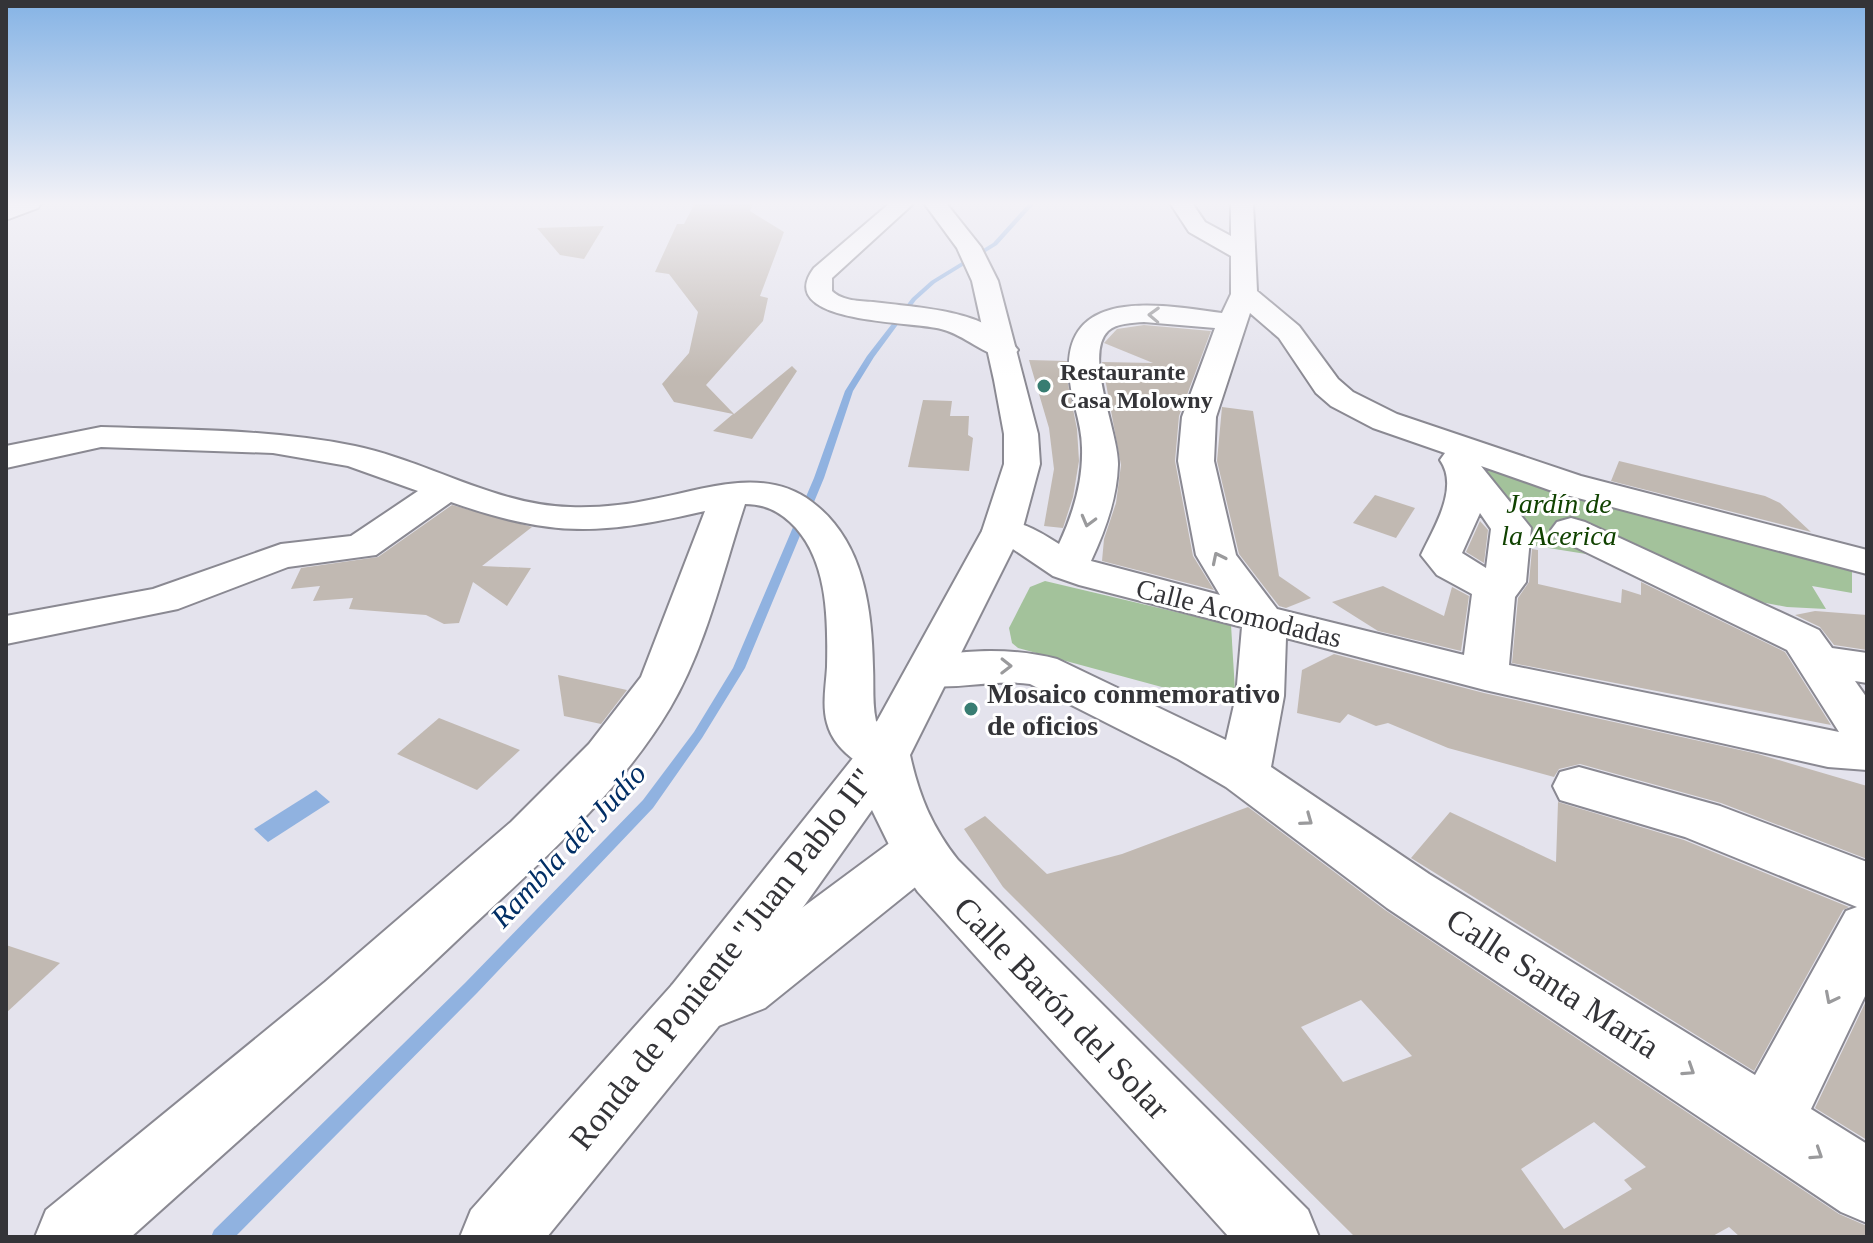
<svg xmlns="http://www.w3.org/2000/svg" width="1873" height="1243" viewBox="0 0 1873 1243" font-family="Georgia,serif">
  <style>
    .green { fill: #a3c29b }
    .water { fill: #90b2e0 }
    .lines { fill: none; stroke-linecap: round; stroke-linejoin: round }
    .stream { fill: #90b2e0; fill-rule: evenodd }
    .building { fill: #c1b9b2; fill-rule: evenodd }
    .minor-casing { stroke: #8a8992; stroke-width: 4 }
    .major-casing { stroke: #8a8992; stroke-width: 4 }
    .minor { fill: #fff; fill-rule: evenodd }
    .major { fill: #fff; fill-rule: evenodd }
    .oneway { stroke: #9a9a9c }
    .poi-dot { fill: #387d72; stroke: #fff; stroke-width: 3 }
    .labels { text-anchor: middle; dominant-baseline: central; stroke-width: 6; stroke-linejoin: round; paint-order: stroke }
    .far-poi-label { font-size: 24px; font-weight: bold; fill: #343438; stroke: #fff; text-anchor: start }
    .park-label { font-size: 28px; font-style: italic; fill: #104200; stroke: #fff }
    .street-label { font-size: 28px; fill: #343438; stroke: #fff }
    .poi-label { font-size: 28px; font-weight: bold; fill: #343438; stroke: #fff; text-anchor: start }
    .water-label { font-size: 30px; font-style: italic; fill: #012e65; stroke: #fff }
    .near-street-label { font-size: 34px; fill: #343438; stroke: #fff }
  </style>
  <rect width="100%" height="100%" fill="#e4e3ed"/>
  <!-- green -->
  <g class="green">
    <path d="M1476,460L1852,564V593L1812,586L1826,609L1787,607L1735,597L1642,563L1536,546Z"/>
    <path d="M1045,581L1231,625L1235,691L1223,698L1206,699L1018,648L1012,643L1009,628L1030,587Z"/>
  </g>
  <!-- water -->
  <path class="water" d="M316,790L330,802L268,842L254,829Z"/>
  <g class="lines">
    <!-- stream -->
    <path class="stream" d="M1029,203H1035L997,245L935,283L916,300L874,357L853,391L824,478L745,668L702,738L653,808L477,993L235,1237H211L214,1230L465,983L643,800L694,732L733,668L814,478L845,391L867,356L912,298L931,281L993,243Z"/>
  </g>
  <!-- building -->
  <g class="building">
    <path d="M695,203H753L750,211L784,232L760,296L768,298L763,321L706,385L734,414L792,366L797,371L752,439L713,431L733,414L674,402L662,384L689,353L698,312L669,274L655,272L677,224H684Z"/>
    <path d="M604,226L584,259L560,255L537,228Z"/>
    <path d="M1144,325L1211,331L1179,416L1175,461L1193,556L1214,590L1102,561L1104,539L1116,503L1121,465L1102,362L1153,363L1104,343L1117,329Z"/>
    <path d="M1029,360L1067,361V379L1077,429L1079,461L1073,497L1063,528L1044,526L1054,469L1049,428Z"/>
    <path d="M923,400L952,401L950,416H969L968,435L973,438L969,471L908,467Z"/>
    <path d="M1222,407L1253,411L1279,576L1311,598L1286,608L1279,606L1239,554L1217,461Z"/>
    <path d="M1619,461L1765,496L1780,503L1811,532L1611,481Z"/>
    <path d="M1375,495L1415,508L1396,538L1353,523Z"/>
    <path d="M452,505L532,527L482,566L531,568L507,606L473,582L459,623L444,624L426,615L349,609L353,598L313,601L320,586L291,589L301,568L378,557Z"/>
    <path d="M1480,521L1488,530L1484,563L1466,552Z"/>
    <path d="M1532,549L1538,550V584L1621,603L1622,589L1641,595V582L1785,652L1831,725L1512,663L1518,598L1529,582Z"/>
    <path d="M1383,586L1444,616L1452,587L1469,596L1461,651L1378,631L1332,602Z"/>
    <path d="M1815,611L1867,615V650L1834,645L1820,627L1795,615Z"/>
    <path d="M1334,654L1484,693L1758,754L1867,786V859L1721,803L1580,764L1559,769L1554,777L1448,748L1388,723L1376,726L1348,714L1340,723L1297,713L1302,670Z"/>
    <path d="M558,675L627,690L601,724L564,716Z"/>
    <path d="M439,718L520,750L477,790L397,754Z"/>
    <path d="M1558,802L1684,840L1849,907L1843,910L1754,1071L1411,858L1450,812L1556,862Z"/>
    <path d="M1248,807L1385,910L1839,1214L1867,1226V1237H1740L1729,1227L1711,1237H1355L1003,887L964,829L985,816L1047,874L1122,854ZM1361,1000L1412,1056L1343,1082L1301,1027ZM1594,1122L1646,1167L1624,1180L1632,1189L1564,1229L1521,1169Z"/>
    <path d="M6,945L60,963L6,1013Z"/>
    <path d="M1867,999V1140L1815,1108Z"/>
  </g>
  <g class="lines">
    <!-- minor casing -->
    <g class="minor-casing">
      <g id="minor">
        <path d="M12,203H41L38,208L6,220V205Z"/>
        <path d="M890,203H914L832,278V291C842,301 860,301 873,302C918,308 989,309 1018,350L1013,356C990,362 967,335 941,329C912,321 772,324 814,268Z"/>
        <path d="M1170,203H1192L1205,222L1231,236V203H1253L1257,291L1299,326L1338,379L1353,392L1397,414L1581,476L1867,550V574L1555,492L1481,466L1531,528L1526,582L1515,597L1509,665L1839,732L1787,650L1557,538L1551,530L1557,522L1571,518L1585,522L1819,630L1832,648L1867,653V683L1855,681L1867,698V770L1828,767L1485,690L1286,638L1284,696L1271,767L1429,874L1755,1075L1846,911L1857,907L1685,837L1560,800L1553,786L1560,772L1579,767L1720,806L1867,862V992L1811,1109L1867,1144V1223L1841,1212L1387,908L1226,787L1178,759L1030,684C991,678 949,693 911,683L905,672L911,661C958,649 1011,647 1057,659L1226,740L1236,696L1242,627L1079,585L1053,576L1004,543L988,539L982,531L988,523C1015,516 1037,530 1059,544C1073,514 1083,482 1082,448C1082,421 1069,396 1069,369C1067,285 1168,306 1222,313L1231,294V256L1189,232ZM1250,313L1279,338L1316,393L1331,406L1373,428L1445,453L1440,460C1460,488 1433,529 1421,555L1437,575L1472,594L1464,655L1277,609L1236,555L1214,461L1216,417ZM1144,322L1215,328L1182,417L1178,461L1196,555L1220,595L1091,561C1105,531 1117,499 1118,465C1119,433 1083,355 1108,331C1117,323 1132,323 1144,322ZM1480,513L1491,529L1486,568L1462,553Z"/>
        <path d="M101,427C186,430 271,429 355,446C427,461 495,505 570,507C598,508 627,505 654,499C706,489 765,466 812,502C863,540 872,607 873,667C874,685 872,703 876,721L902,742L910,755L902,768C884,773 872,773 856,761C843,752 831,739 827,723C822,705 826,685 827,667C828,618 828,557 790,522C777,510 763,504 745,504C723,571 706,647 670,708C620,792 542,861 471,927C360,1033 245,1135 131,1237H35L46,1210L325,982L511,822L589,744L641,677L705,511C600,535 554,538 451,502L376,555L288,567L178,609L6,644V616L153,589L281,544L351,536L418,491L348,466L273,453L101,447L6,468V446Z"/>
        <path d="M919,830L939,836L947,852L939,868L765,1008L695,1035L672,1027L663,1006L672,985L721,968L899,836Z"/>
      </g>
    </g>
    <!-- major casing -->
    <g class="major-casing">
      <path id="major" d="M924,203H946L981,247L998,281L1038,434L1040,464L1022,531L910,755C919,796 932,827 958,860L1308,1210L1319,1237H1229L918,892L898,863L872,810L718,1027L547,1237H460L471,1210L672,985L865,743L982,531L1004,464V434L994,380L972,281L957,248Z"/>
    </g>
    <!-- minor -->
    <use href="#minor" class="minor"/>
    <!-- major -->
    <use href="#major" class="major"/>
  </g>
  <!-- one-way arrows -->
  <defs><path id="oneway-chevron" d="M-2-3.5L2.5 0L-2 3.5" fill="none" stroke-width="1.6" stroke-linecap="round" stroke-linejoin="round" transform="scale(2)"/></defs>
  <g class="oneway">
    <use href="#oneway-chevron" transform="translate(1154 315) rotate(-178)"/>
    <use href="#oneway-chevron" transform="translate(1088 521) rotate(105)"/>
    <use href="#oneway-chevron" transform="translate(1218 558) rotate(-116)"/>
    <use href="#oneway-chevron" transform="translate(1006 666) rotate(1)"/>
    <use href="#oneway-chevron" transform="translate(1307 820) rotate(36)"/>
    <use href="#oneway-chevron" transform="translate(1831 998) rotate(117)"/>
    <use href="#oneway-chevron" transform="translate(1689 1070) rotate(33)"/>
    <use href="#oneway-chevron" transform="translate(1817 1154) rotate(33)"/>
  </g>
  <!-- sky -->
  <linearGradient id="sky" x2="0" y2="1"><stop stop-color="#85b3e5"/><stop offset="0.54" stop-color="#f3f2f7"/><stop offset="1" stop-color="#f3f2f7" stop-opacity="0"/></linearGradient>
  <rect width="1873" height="377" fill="url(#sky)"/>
  <!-- markers -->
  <g class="poi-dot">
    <circle cx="1044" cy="386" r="8"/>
    <circle cx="971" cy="709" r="8"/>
  </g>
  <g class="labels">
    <!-- far-poi labels -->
    <g class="far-poi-label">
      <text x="1060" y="372">Restaurante<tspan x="1060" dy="28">Casa Molowny</tspan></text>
    </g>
    <!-- park labels -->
    <g class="park-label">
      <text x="1559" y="503">Jardín de<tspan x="1559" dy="32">la Acerica</tspan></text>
    </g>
    <!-- street labels -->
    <g class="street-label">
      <text transform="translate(1239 613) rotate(14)">Calle Acomodadas</text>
    </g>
    <!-- poi labels -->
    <g class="poi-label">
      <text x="987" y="693">Mosaico conmemorativo<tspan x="987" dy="32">de oficios</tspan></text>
    </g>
    <!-- water labels -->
    <g class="water-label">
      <text transform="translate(568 845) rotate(-47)">Rambla del Judío</text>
    </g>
    <!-- near-street labels -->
    <g class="near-street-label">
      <text transform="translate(722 959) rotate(-52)">Ronda de Poniente "Juan Pablo II"</text>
      <text transform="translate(1553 983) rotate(33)">Calle Santa María</text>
      <text transform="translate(1062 1008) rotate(46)">Calle Barón del Solar</text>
    </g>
  </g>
  <!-- border -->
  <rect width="1873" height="1243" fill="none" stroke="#343438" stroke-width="16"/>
</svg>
